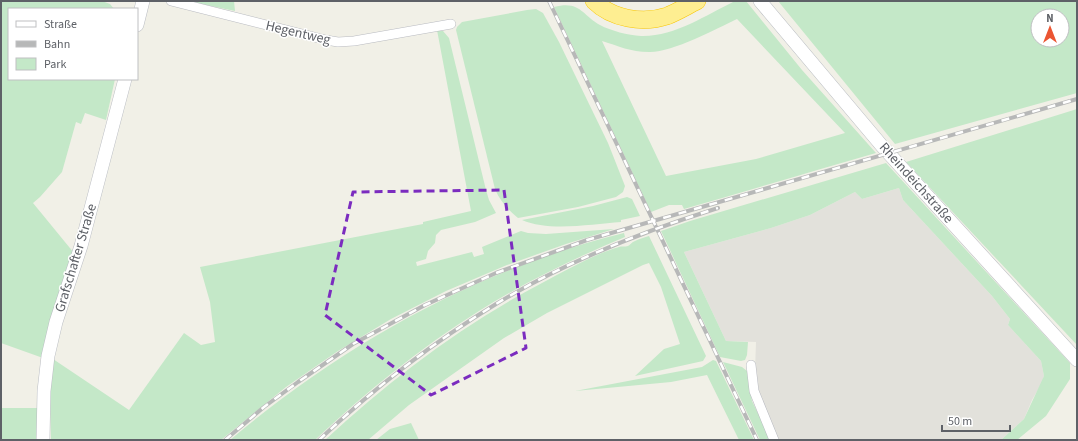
<svg xmlns="http://www.w3.org/2000/svg" width="1078" height="441" viewBox="0 0 1078 441" font-family="'Source Sans 3',sans-serif">
  <style>
    .industrial { fill: #e2e1db }
    .green { fill: #c4e8c8; fill-rule: evenodd }
    .lines { fill: none; stroke-linecap: round; stroke-linejoin: round }
    .street-casing { stroke: #b9bbc1; stroke-width: 10 }
    .secondary-casing { stroke: #babdc3; stroke-width: 14 }
    .highway-casing { stroke: #f8c500; stroke-width: 18 }
    .street { stroke: #fff; stroke-width: 9 }
    .secondary { stroke: #fff; stroke-width: 13 }
    .highway { stroke: #feee91; stroke-width: 17 }
    .rail-casing { stroke: #b7b8b8; stroke-width: 4 }
    .rail { stroke: #fff; stroke-width: 2.5; stroke-dasharray: 8; stroke-linecap: butt }
    .marked { fill: none; stroke: #7b2cbf; stroke-width: 3; stroke-dasharray: 8 5; stroke-linejoin: round }
    .labels { text-anchor: middle; dominant-baseline: central; stroke-width: 3; stroke-linejoin: round; paint-order: stroke }
    .street-label { font-size: 14px; fill: #5e6167; stroke: #fff }
  </style>
  <rect width="100%" height="100%" fill="#f1f0e7"/>
  <!-- industrial -->
  <path class="industrial" d="M899,188L903,200L992,296L1010,319L1008,325L1041,361L1044,376L1042,383L1032,400L1024,419L1001,440H779L759,396L755,371L756,342L726,341L684,252L771,228L810,215L855,192L862,199Z"/>
  <!-- green -->
  <g class="green">
    <path d="M1,1H102L110,4L114,9H9V79H115L106,120L85,113L81,124L76,122L62,172L40,197L33,203L74,253L43,358L1,343Z"/>
    <path d="M187,1H234L235,11Z"/>
    <path d="M735,1H746L802,70L876,153C812,171 748,191 684,209L682,205H669L651,212L554,7C580,0 582,15 600,25C611,31 628,35 641,36C674,37 706,15 735,1ZM737,19L845,133L756,159L666,176L602,41C619,46 630,52 649,52C671,53 716,29 737,19Z"/>
    <path d="M778,1H1077V93L895,144ZM1038,16H1062V40H1038Z"/>
    <path d="M536,9L543,13L559,42L608,143L625,186L623,192L616,197L578,207L518,218C508,210 500,201 495,189L456,30L457,27L462,22L527,10Z"/>
    <path d="M437,30L443,31L449,38L486,190L489,200L496,213L475,222L441,230L436,235L435,243L428,251L426,259L416,262L417,266L472,252L474,257L484,254L482,247L521,231L528,233L546,234L614,229L566,244L507,265L446,291L391,319L338,351L286,387L221,440H51L50,388L53,359L129,410L184,333L201,345L215,342L210,302L200,267L423,224V222L471,211Z"/>
    <path d="M1077,109V345L906,162Z"/>
    <path d="M886,163L1070,363V379L1046,416L1017,440H1001L1024,419L1044,376L1041,361L1008,325L1010,319L992,296L903,200L899,188L862,199L855,192L810,215L771,228L684,252L726,341L748,342L747,355L745,360L741,361L720,357L661,231L690,221Z"/>
    <path d="M627,197L632,199L640,216L621,220V222C592,224 549,232 522,220L593,206Z"/>
    <path d="M624,233L625,237C575,258 525,282 479,311C420,348 366,392 315,440H230C345,343 478,269 624,233Z"/>
    <path d="M649,236L706,356L703,361L635,376L664,349L680,344L661,287L649,263L643,265L547,313L504,338L409,405L368,440H325C391,379 462,325 542,283C565,271 594,254 619,247C621,246 625,247 628,246C630,245 632,242 635,241C639,239 645,237 649,236Z"/>
    <path d="M713,360L716,361L754,440H739L707,375L671,382L575,391L702,367Z"/>
    <path d="M723,362L742,367L747,371L752,401L771,440H760Z"/>
    <path d="M1,408H39L38,440H1Z"/>
    <path d="M411,423L419,440H376L390,429Z"/>
  </g>
  <g class="lines">
    <!-- street casing -->
    <g class="street-casing">
      <g id="street">
        <path d="M171,1L326,40L338,42L354,41L451,24"/>
        <path d="M751,365L754,391L774,440"/>
      </g>
    </g>
    <!-- secondary casing -->
    <g class="secondary-casing">
      <g id="secondary">
        <path d="M760,1L882,146L1077,360"/>
        <path d="M137,25L143,1"/>
        <path d="M43,440L44,391L48,356L56,322L81,246L125,79"/>
      </g>
    </g>
    <!-- highway casing -->
    <g class="highway-casing">
      <path id="highway" d="M594,1C612,19 643,24 667,16C677,12 687,6 697,1"/>
    </g>
    <!-- street -->
    <use href="#street" class="street"/>
    <!-- secondary -->
    <use href="#secondary" class="secondary"/>
    <!-- highway -->
    <use href="#highway" class="highway"/>
    <!-- rail casing -->
    <g class="rail-casing">
      <g id="rail">
        <path d="M549,1L757,440"/>
        <path d="M225,440L264,407L298,382L353,344L425,305L496,273L587,240L1077,99"/>
        <path d="M319,440C373,389 432,343 496,304C565,262 641,232 718,208"/>
      </g>
    </g>
    <!-- rail -->
    <use href="#rail" class="rail"/>
  </g>
  <!-- marked area -->
  <path class="marked" d="M504,190L526,348L431,395L325,315L353,192Z"/>
  <g class="labels">
    <!-- street labels -->
    <g class="street-label">
      <text transform="translate(298 33) rotate(13)">Hegentweg</text>
      <text transform="translate(916 183) rotate(48)">Rheindeichstraße</text>
      <text transform="translate(76 258) rotate(-73)">Grafschafter Straße</text>
    </g>
  </g>
  <!-- border -->
  <rect width="1078" height="441" fill="none" stroke="#5e6167" stroke-width="4"/>
  <!-- legend -->
  <rect x="8" y="8" width="130" height="72" fill="#ffffff" stroke="#bfc0c2"/>
  <rect x="16" y="21" width="20" height="6" fill="#ffffff" stroke="#bfc0c2"/>
  <text x="44" y="28" font-size="12" fill="#5e6167">Straße</text>
  <rect x="16" y="41" width="20" height="6" fill="#b7b8b8" stroke="#bfc0c2"/>
  <text x="44" y="48" font-size="12" fill="#5e6167">Bahn</text>
  <rect x="16" y="58" width="20" height="12" fill="#c4e8c8" stroke="#bfc0c2"/>
  <text x="44" y="68" font-size="12" fill="#5e6167">Park</text>
  <!-- north arrow -->
  <g transform="translate(1050 28)"><circle r="19" fill="#ffffff" stroke="#bfc0c2"/>
  <path d="M0-3L7 15L0 10L-7 15Z" fill="#eb5532"/>
  <text y="-6" font-size="11" font-weight="bold" text-anchor="middle" fill="#5e6167">N</text>
  </g>
  <!-- scale -->
  <path d="M942 425v6h68v-6" fill="none" stroke="#5e6167" stroke-width="2"/>
  <text x="948" y="425" font-size="12" fill="#5e6167" stroke="#ffffff" stroke-width="3" paint-order="stroke">50 m</text>
</svg>
